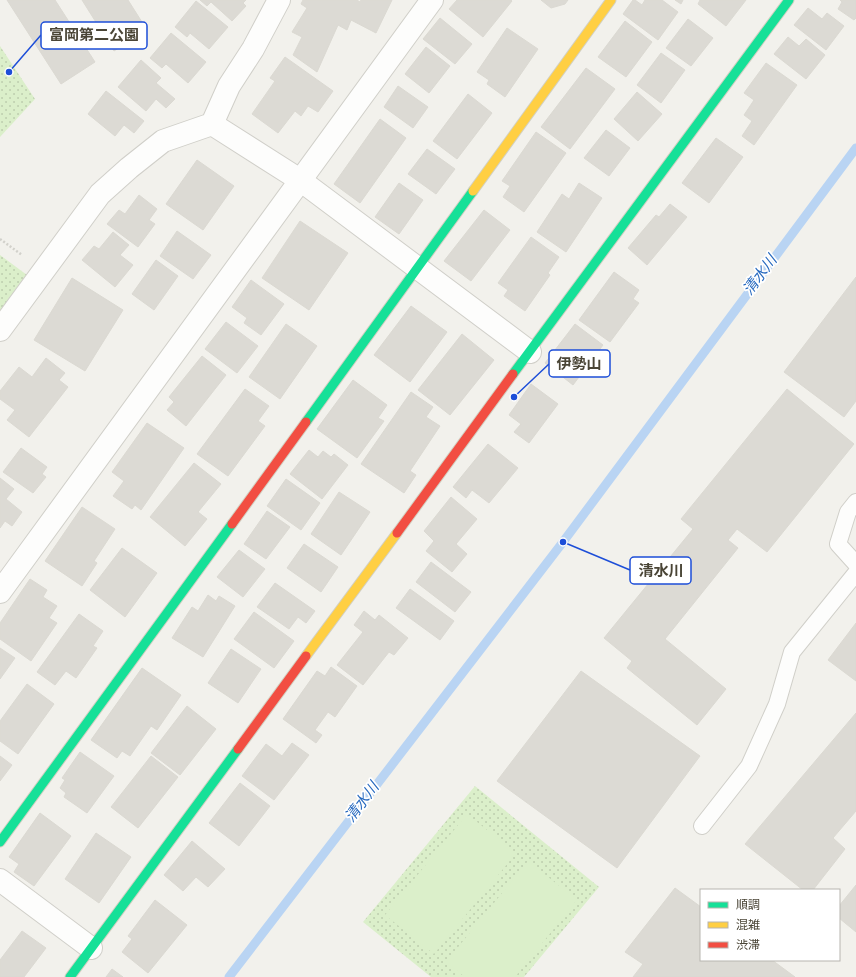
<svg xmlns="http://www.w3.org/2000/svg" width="856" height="977" viewBox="0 0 856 977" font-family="Overpass,'Noto Sans JP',sans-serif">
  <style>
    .grass { fill: url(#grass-dots) }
    .garden { fill: #dbefca }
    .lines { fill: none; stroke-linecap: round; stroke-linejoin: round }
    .stream { stroke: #b9d4f3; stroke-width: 9 }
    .building { fill: #dcdad4; stroke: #dbd9d2 }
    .lane-casing { stroke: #d0cfc9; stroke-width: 18 }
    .street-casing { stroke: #d0cfc9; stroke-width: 24 }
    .fast-casing { stroke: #d2d0c2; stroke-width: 11 }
    .slow-casing { stroke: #d2d0c2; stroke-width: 11 }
    .jam-casing { stroke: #d2d0c2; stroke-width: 11 }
    .path { stroke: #d2d1cb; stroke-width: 2.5; stroke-dasharray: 2 2; stroke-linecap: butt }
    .lane { stroke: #fdfdfc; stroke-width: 16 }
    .street { stroke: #fdfdfc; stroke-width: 22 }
    .fast { stroke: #16e098; stroke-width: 9 }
    .slow { stroke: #ffcf43; stroke-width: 9 }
    .jam { stroke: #f24e42; stroke-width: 9 }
    .labels { text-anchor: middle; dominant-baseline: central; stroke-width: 3.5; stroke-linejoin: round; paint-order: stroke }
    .water-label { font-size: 15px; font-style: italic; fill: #2669bf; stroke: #fff }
    .leader { fill: none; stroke: #1d4ed8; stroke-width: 1.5 }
    .callout-dot { fill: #1d4ed8; stroke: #fff; stroke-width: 1.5 }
    .callout { fill: #fff; stroke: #1d4ed8; stroke-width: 1.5 }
    .callout-label { font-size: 15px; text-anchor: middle; font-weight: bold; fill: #4a4536 }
  </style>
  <defs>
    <pattern id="grass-dots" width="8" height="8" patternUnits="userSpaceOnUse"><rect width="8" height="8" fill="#dbefca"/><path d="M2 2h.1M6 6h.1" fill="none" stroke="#bdceae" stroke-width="1.8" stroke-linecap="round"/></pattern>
  </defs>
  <rect width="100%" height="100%" fill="#f2f1ec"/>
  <!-- grass -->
  <g class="grass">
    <path d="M0,46L35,99L0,137Z"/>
    <path d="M0,255L27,275L0,312Z"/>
    <path d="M475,786L599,887L524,977H431L363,922Z"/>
  </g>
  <!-- garden -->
  <g class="garden">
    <path d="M467,814L516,853L434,954L385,915Z"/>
    <path d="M528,861L577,900L515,977H465L446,962Z"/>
  </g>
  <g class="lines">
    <!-- stream -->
    <path class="stream" d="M229,977L563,542L856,148"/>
  </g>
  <!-- building -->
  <g class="building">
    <path d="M7,0H55L95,62L61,84Z"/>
    <path d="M82,0H128L147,30L114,51Z"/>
    <path d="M200,0H246L243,3L246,6L232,21L211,2L207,6Z"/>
    <path d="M303,0H357L360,2L361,0H392L376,33L351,20L347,30L338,25L317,72L293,55L302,37L292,32L307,8L301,4Z"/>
    <path d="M457,0H511L512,1L483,37L449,9Z"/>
    <path d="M541,0H568L565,4L551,8Z"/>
    <path d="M633,0H635L642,5L645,0H662L678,12L658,40L623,14Z"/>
    <path d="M675,0H683L681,4Z"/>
    <path d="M700,0H746L726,26L698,4Z"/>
    <path d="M840,0H856V18L854,20L838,9L842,2Z"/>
    <path d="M196,1L228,27L209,49L190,33L187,37L175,27Z"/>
    <path d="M808,8L822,19L827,13L844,26L826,50L794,25Z"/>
    <path d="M440,18L472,44L455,64L423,39Z"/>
    <path d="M688,19L713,38L691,66L666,48Z"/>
    <path d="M625,21L652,42L626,77L598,57Z"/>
    <path d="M507,28L538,49L505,97L487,84L489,80L477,72Z"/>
    <path d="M171,33L206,62L188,83L166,64L162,68L150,58Z"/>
    <path d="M788,37L799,46L806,39L825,55L806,79L774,54Z"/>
    <path d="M426,47L450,66L429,93L405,74Z"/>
    <path d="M661,53L685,70L661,103L637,85Z"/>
    <path d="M285,57L333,91L318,112L308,106L301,116L295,111L278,133L252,114L275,81L270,78Z"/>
    <path d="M141,60L161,78L156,83L175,99L166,108L156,99L146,111L118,87Z"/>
    <path d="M766,63L797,85L754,145L742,136L752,121L744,115L754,100L744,93Z"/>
    <path d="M586,68L615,89L570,149L541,127Z"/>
    <path d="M398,86L428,107L413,128L384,107Z"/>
    <path d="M106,91L144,121L134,133L124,125L115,136L88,114Z"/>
    <path d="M637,92L662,114L638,141L614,119Z"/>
    <path d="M468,94L492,113L457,159L433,141Z"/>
    <path d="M380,119L406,138L360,203L334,184Z"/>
    <path d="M606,130L630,148L609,176L584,158Z"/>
    <path d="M536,132L566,153L524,212L503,197L510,186L502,181Z"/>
    <path d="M716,138L743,157L709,203L682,183Z"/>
    <path d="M427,149L455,169L436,194L408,174Z"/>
    <path d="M197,160L234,186L203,230L166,204Z"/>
    <path d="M399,183L423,200L399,234L375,217Z"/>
    <path d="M579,183L602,198L566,252L537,232L562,194L569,199Z"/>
    <path d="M139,195L157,209L149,220L155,224L138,247L107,224L119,210L125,214Z"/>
    <path d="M670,204L687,217L647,265L628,248L656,215L659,217Z"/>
    <path d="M484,210L510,230L471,281L444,261Z"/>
    <path d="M300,221L348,253L309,310L262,278Z"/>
    <path d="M177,231L211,255L193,279L160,256Z"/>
    <path d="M113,232L129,245L120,255L133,265L115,287L82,260L94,246L99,249Z"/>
    <path d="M531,237L559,257L548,273L550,275L525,311L504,296L508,290L498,283Z"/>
    <path d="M156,260L178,276L154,310L132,294Z"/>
    <path d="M614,272L639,290L633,299L639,303L610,342L579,320Z"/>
    <path d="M856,277V401L844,417L784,372Z"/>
    <path d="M72,278L123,310L85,371L34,340Z"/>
    <path d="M251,280L284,304L261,335L244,323L247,318L232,307Z"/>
    <path d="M411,306L447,332L410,382L374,355Z"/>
    <path d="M226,322L258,346L237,373L205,349Z"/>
    <path d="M286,324L317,346L280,399L249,377Z"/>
    <path d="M575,324L603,345L573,385L545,363Z"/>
    <path d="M462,334L494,360L450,415L418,390Z"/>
    <path d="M202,356L226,375L186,426L167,410L174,402L169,397Z"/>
    <path d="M46,358L65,373L59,380L68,387L29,437L7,420L15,410L0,399V391L19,367L32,377Z"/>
    <path d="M353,380L387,405L378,418L384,421L357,458L317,429Z"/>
    <path d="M531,384L558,404L529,443L514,432L521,424L509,415Z"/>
    <path d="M245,389L269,406L258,421L265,426L228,476L197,454Z"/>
    <path d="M787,389L854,444L767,552L737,529L728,540L738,548L665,639L726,689L697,725L627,668L632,661L604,638L693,529L681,519Z"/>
    <path d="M411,392L433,407L426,417L440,426L410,471L416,475L404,493L361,464Z"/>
    <path d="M147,423L184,448L141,510L135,505L132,509L113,496L124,481L112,472Z"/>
    <path d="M488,444L518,468L489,503L472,490L466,498L453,487Z"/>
    <path d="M21,448L47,467L42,474L46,477L33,493L3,472Z"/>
    <path d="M309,450L318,457L323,451L331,457L334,454L348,465L322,499L290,474Z"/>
    <path d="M194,463L221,484L198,512L207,519L185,546L150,517Z"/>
    <path d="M0,478L14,489L6,499L22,512L12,526L5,521L0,528Z"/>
    <path d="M286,479L320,503L301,530L267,506Z"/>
    <path d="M339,492L370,512L341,555L311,534Z"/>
    <path d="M451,497L477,519L456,544L467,554L452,572L426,551L434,541L424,531Z"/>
    <path d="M82,507L115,529L94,561L97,563L82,586L45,561Z"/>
    <path d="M267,511L290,527L266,559L244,544Z"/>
    <path d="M304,544L338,567L321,592L287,568Z"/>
    <path d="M122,548L157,573L125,617L90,590Z"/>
    <path d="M239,550L265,569L243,597L217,577Z"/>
    <path d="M431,562L471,592L455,612L416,582Z"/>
    <path d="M30,579L47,590L43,597L57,606L49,618L57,623L31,661L0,639V623Z"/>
    <path d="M275,583L315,611L306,623L298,617L289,629L257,607Z"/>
    <path d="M410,589L454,621L440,640L396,608Z"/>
    <path d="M208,595L216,601L219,596L235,606L203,657L172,638L192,607L198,611Z"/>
    <path d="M364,611L375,620L379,615L408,638L394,655L389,652L363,685L337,665L363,632L354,625Z"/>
    <path d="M254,612L294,641L274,668L234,639Z"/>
    <path d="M79,614L103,631L93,646L97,648L76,678L66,671L55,685L37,672Z"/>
    <path d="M856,623V681L828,660Z"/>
    <path d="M0,648L15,658L0,679Z"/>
    <path d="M231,649L261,669L238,703L208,683Z"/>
    <path d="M331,667L357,686L335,717L328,712L315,730L322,735L316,743L283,719L317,671L325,676Z"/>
    <path d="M142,668L181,695L157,730L151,726L130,756L122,751L117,758L91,740Z"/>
    <path d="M581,671L700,756L617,868L497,781Z"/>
    <path d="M27,684L54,704L18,754L0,741V721Z"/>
    <path d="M187,706L216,729L180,775L151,753Z"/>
    <path d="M856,713V811L833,838L845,849L813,890H803L745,844Z"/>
    <path d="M292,743L309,755L274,800L242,776L266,744L282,756Z"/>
    <path d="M80,752L114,776L87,813L64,797L66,793L60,788L65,780L62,778Z"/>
    <path d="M0,756L12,765L0,781Z"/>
    <path d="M151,756L178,777L138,828L111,807Z"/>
    <path d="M240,783L270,806L239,846L209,823Z"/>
    <path d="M40,813L71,836L34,886L14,872L19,864L9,857Z"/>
    <path d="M96,833L131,857L99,903L65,879Z"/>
    <path d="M192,841L225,869L208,887L196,877L183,891L164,875Z"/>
    <path d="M856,885V932L839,918V906Z"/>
    <path d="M675,888L701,907V960H772L795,977H633L643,964L625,952Z"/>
    <path d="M155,900L187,925L148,973L122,952L132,939L128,936Z"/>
    <path d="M22,931L46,948L24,977H0V960Z"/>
    <path d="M112,969L123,977H106Z"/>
  </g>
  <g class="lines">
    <!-- lane casing -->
    <g class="lane-casing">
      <g id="lane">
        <path d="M856,502L848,512L838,544L856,564"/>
        <path d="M702,826L749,766L777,704L792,652L856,573"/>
      </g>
    </g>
    <!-- street casing -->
    <g class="street-casing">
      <g id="street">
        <path d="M212,124L300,180L530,352"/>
        <path d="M0,330L100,194L129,168L163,141L212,124L229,86L253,49L279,0"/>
        <path d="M0,592L432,0"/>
        <path d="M0,880L91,948"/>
      </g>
    </g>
    <!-- fast casing -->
    <g class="fast-casing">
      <g id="fast">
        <path d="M513,374L789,0"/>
        <path d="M306,422L473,191"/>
        <path d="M0,842L232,524"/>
        <path d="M70,977L238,749"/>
      </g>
    </g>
    <!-- slow casing -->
    <g class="slow-casing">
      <g id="slow">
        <path d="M473,191L611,0"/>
        <path d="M306,656L397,533"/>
      </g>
    </g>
    <!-- jam casing -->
    <g class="jam-casing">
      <g id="jam">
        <path d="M232,524L306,422"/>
        <path d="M397,533L513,374"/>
        <path d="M238,749L306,656"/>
      </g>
    </g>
    <!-- path -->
    <path class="path" d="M0,239L22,255"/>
    <!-- lane -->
    <use href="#lane" class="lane"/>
    <!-- street -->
    <use href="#street" class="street"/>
    <!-- fast -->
    <use href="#fast" class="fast"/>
    <!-- slow -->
    <use href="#slow" class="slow"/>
    <!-- jam -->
    <use href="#jam" class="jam"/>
  </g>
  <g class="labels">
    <!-- water labels -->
    <g class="water-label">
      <text transform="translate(761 276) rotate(-53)">清水川</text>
      <text transform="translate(363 803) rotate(-53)">清水川</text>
    </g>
  </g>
  <!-- callouts -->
  <path class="leader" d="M9 72L41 35M514 397L549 364M563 542L630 570"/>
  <g class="callout-dot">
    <circle cx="9" cy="72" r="4"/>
    <circle cx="514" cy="397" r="4"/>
    <circle cx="563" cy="542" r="4"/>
  </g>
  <g class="callout">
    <rect x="41" y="22" width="106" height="27" rx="4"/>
    <rect x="549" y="350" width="61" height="27" rx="4"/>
    <rect x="630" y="557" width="61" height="27" rx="4"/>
  </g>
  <g class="callout-label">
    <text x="94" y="40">富岡第二公園</text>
    <text x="579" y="369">伊勢山</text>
    <text x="661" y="576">清水川</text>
  </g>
  <!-- legend -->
  <rect x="700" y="889" width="140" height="72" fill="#ffffff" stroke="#b7b5af"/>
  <rect x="708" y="902" width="20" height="6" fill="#16e098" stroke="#b7b5af"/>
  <text x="736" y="909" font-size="12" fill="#4a4536">順調</text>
  <rect x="708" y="922" width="20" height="6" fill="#ffcf43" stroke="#b7b5af"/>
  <text x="736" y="929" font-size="12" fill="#4a4536">混雑</text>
  <rect x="708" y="942" width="20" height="6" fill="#f24e42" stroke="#b7b5af"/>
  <text x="736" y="949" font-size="12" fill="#4a4536">渋滞</text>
</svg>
